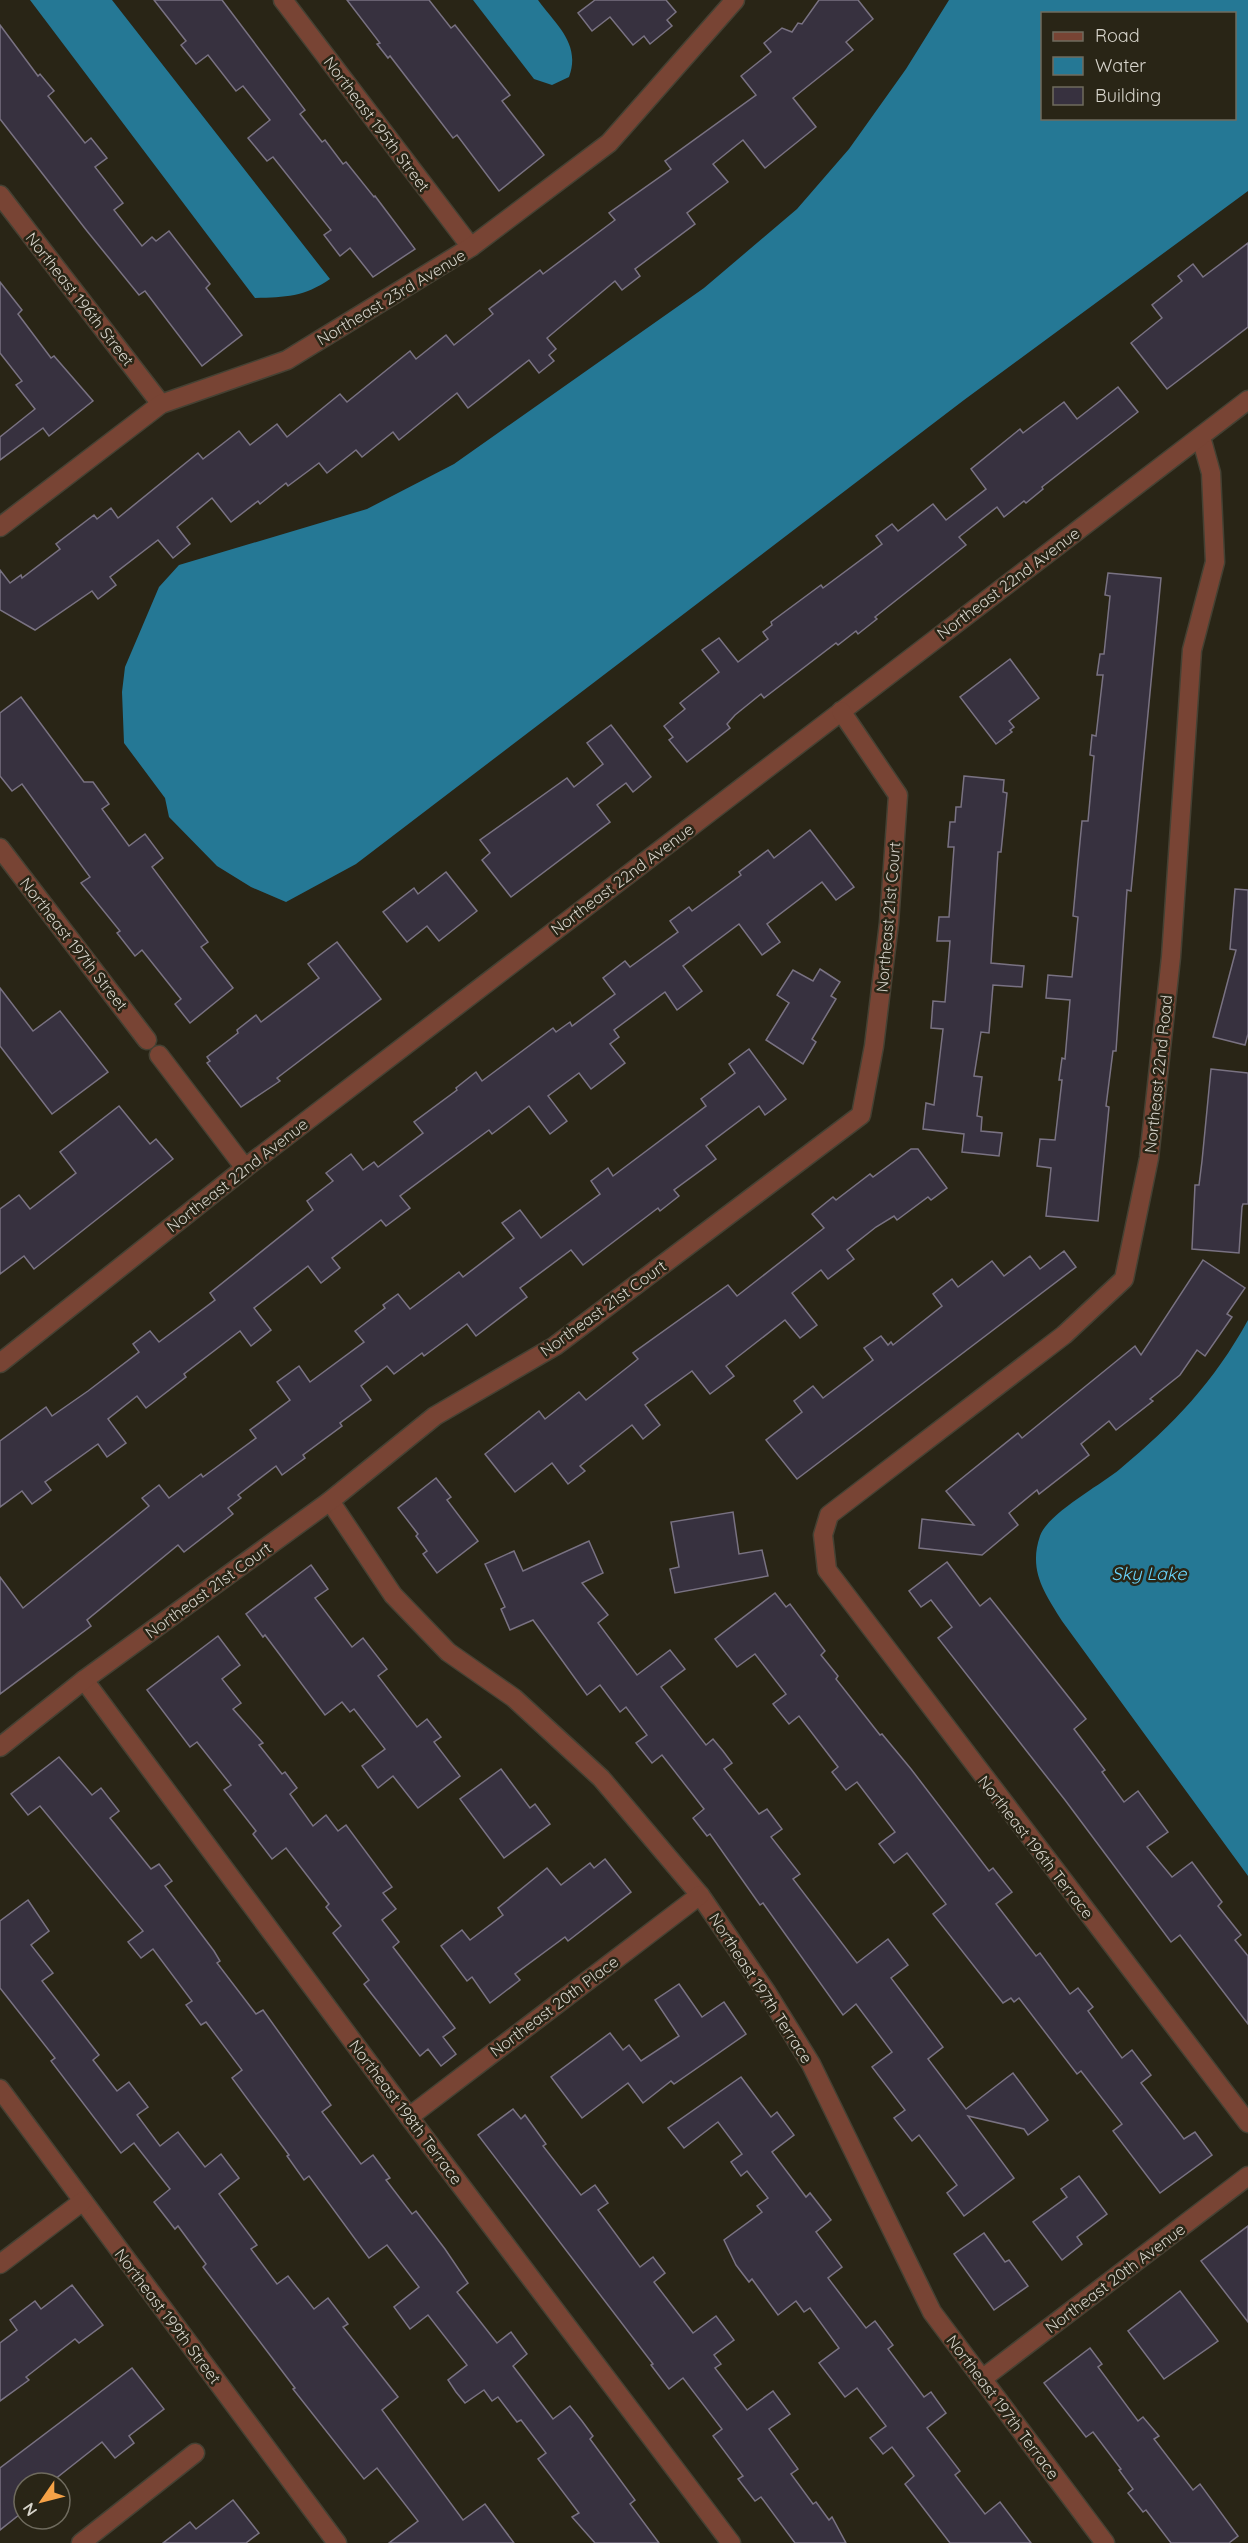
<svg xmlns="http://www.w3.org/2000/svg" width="1248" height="2543" viewBox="0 0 1248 2543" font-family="Quicksand,sans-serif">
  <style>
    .water { fill: #257895; fill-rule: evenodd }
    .building { fill: #37313f; stroke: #797282; stroke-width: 1.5 }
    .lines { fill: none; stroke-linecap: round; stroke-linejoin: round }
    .minor-casing { stroke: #454133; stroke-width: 21 }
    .minor { stroke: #784434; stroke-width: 18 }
    .labels { text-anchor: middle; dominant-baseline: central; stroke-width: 5; stroke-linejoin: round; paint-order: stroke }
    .street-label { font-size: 16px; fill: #d7d4cb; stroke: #292516 }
    .water-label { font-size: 18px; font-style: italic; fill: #6bd6fd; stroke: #292516 }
  </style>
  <rect width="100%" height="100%" fill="#292516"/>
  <!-- water -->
  <g class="water">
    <path d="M30,0H112L330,279C304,297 286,297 255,298Z"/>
    <path d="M473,0H538C557,26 581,44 569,77L552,85L534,79Z"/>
    <path d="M949,0H1248V191L964,400L356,864L286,902L251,887L217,866L169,817L165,798L124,743L122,692L125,667L159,587L179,565L367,509L454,464L704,288L797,209L849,149L906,69ZM1042,14H1234V118H1042Z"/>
    <path d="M1248,1320V1876L1062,1621C1045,1593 1028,1571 1040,1536C1048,1513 1101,1485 1120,1469C1174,1424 1214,1382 1248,1320Z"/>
  </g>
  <!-- building -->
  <g class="building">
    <path d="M154,0H222L305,110L300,114L322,142L325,140L343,164L346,162L374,197L375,196L415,249L373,277L350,248L340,256L324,235L331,230L273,157L267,161L248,138L270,120L243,86L236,91L208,55L196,64L181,45L186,41Z"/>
    <path d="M347,0H429L451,28L455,25L510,95L502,101L544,155L499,191L457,135L453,138L390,56L388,58L377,44L380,43Z"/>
    <path d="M595,0H666L676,12L667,20L672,26L650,44L644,36L633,45L610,17L592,31L578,13Z"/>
    <path d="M819,0H858L873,19L846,42L853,50L793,98L816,127L765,168L743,140L713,164L728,182L687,213L695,224L635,269L640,276L622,290L615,281L547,338L556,349L549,355L554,361L539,373L529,360L468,408L457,393L399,440L393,432L362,457L356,450L327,473L319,463L288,486L286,483L260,504L258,501L231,522L212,498L177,527L190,544L173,558L158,540L110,577L116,585L98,599L92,591L35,630L0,610V570L10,583L21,575L22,578L60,549L56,544L94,515L97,519L111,508L118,518L198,453L203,459L239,431L250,445L277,424L287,437L340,394L347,402L410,351L416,359L446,335L454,345L493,314L489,309L540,270L543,274L615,220L609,213L671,169L665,161L756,95L741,76L771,52L764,43L782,28L792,32L798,23L802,24Z"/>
    <path d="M0,25L38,76L40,74L54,91L48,96L85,143L91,138L107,158L95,167L123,203L114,210L142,246L152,237L156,241L169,231L210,284L206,288L242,335L202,366L145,291L139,295L87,231L0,119Z"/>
    <path d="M1248,243V327L1167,389L1131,343L1162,318L1152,305L1182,281L1178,276L1193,264L1203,277Z"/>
    <path d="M0,282L22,310L18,314L51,358L54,356L93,401L49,436L43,428L0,460V437L35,409L16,385L22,381L0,353Z"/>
    <path d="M1118,387L1138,412L1042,487L1043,489L1026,503L1024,501L1004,517L997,507L959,537L966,545L875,617L877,619L858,634L856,631L838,645L836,643L764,698L761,694L735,715L727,724L730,728L687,762L669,740L673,737L664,726L685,709L680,703L719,672L702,650L719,638L738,662L768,639L763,632L772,625L771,622L821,585L823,588L882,544L876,536L892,524L898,531L933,504L946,520L986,489L971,469L1020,429L1023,433L1064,402L1077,419Z"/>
    <path d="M1108,573L1161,578L1131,891L1127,890L1116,1051H1113L1106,1106L1109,1107L1098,1221L1046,1216L1051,1168L1037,1166L1040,1139L1055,1140L1062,1080H1059L1062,1058L1065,1059L1070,1000L1046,998L1048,975L1072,977L1078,917L1073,916L1078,862L1082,821H1088L1094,756L1090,755L1092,735L1096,736L1103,675H1097L1100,654H1104L1110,596L1105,595Z"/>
    <path d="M1010,659L1039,698L1009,721L1014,727L1010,730L1012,732L996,744L960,697Z"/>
    <path d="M21,697L84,782H93L109,804L102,809L129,846L145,834L163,858L152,867L208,942L201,947L233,988L190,1023L175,1004L181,999L142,950L135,956L117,933L120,931L81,883L90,877L22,784L12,791L0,776V713Z"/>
    <path d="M611,725L651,777L633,792L626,783L597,805L610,822L511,897L482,860L490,853L480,840L567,778L574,787L603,764L587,743Z"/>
    <path d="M964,776L1004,780L1003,792L1007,793L1001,852H998L991,963L1024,966L1022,987L993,985L989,1033L981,1032L974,1076L982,1077L977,1116L982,1117L981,1131L1002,1133L999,1156L962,1152L964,1134L923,1129L926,1103L934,1105L943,1029L931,1028L933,1001L945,1002L950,941H937L939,917H949L954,847H948L950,822H955L956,807H961Z"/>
    <path d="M810,830L854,887L836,900L822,882L767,924L780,942L762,955L739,924L683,966L702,991L677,1010L665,992L614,1030L619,1037L610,1044L625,1063L591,1089L579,1073L548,1096L567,1121L550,1134L529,1106L492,1134L489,1130L400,1196L410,1208L386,1226L381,1220L332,1258L340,1268L321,1283L308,1266L254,1308L271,1330L251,1346L240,1331L184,1374L186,1377L146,1408L137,1396L108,1419L126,1443L107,1457L98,1444L45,1482L51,1490L32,1504L22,1491L0,1507V1441L46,1407L52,1416L88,1391L139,1352L133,1344L150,1331L159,1342L215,1300L210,1293L313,1210L307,1201L333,1181L326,1173L351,1154L363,1170L374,1162L378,1167L423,1133L414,1122L457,1090L456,1088L476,1072L482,1081L553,1028L556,1032L570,1022L572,1026L615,994L603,978L625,961L630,967L678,932L670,921L689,907L692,911L741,875L739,872L768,850L774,858Z"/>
    <path d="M446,872L477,911L439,941L427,926L407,942L383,912L414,888L418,894Z"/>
    <path d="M1235,889L1248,890V1034L1245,1045L1213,1037L1236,950L1230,949Z"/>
    <path d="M337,942L381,999L277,1078L280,1081L241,1107L207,1063L210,1061L207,1057L238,1033L237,1030L256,1015L261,1022L319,978L308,964Z"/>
    <path d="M820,969L840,982L831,996L836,999L812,1039L816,1042L803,1064L766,1040L789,1003L777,995L793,970L813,981Z"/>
    <path d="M0,988L33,1031L60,1011L108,1072L52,1114L0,1046Z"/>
    <path d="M749,1049L786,1099L765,1115L759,1106L706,1146L716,1159L674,1190L679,1196L660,1211L658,1208L583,1265L571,1250L520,1288L527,1297L476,1336L467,1324L424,1356L422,1353L394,1374L387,1366L361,1386L371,1400L340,1423L342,1426L303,1455L305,1458L282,1475L276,1466L238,1495L241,1498L228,1508L233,1514L184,1552L178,1545L87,1620L91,1626L0,1694V1577L23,1608L149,1506L142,1498L159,1485L169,1498L201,1474L203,1477L256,1438L250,1430L290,1400L277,1382L299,1366L310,1382L364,1342L355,1331L385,1308L383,1305L398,1294L410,1309L459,1272L463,1277L514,1238L502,1223L520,1210L541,1238L600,1194L591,1181L608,1168L613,1176L706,1106L701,1099L735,1073L729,1064Z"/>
    <path d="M1211,1069L1248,1073V1204H1243L1242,1207L1239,1253L1192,1249L1195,1185H1199L1202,1161Z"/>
    <path d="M119,1106L150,1144L156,1139L173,1159L34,1269L24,1256L0,1274V1209L19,1195L30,1209L76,1173L60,1152Z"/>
    <path d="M911,1149H918L947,1188L931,1200L928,1197L897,1220L894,1216L876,1227L847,1250L854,1259L828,1279L821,1270L792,1293L817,1325L800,1338L785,1320L726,1366L734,1376L710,1394L692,1371L645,1405L660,1425L643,1439L632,1425L580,1466L585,1471L568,1484L552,1463L515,1492L485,1454L539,1411L545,1419L579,1392L586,1400L638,1359L633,1353L728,1285L737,1296L824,1228L812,1214L833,1197L836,1200L870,1174L873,1177Z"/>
    <path d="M1064,1251L1076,1267L797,1479L766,1440L802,1412L794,1401L813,1386L823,1398L873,1360L864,1348L881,1336L888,1345L891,1342L893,1345L942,1306L933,1294L952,1279L958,1287L992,1261L1004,1276L1030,1256L1040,1269Z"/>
    <path d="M1203,1260L1245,1288L1227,1314L1232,1317L1205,1356L1197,1350L1180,1375L1150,1399L1153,1401L1116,1430L1109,1421L1081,1444L1089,1455L1039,1494L1037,1490L1009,1513L1018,1525L982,1555L919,1548L922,1519L974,1525L946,1491L1018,1433L1022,1438L1135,1346L1141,1355Z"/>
    <path d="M436,1478L451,1497L447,1500L478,1541L437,1573L423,1554L427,1551L416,1536L418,1534L398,1508Z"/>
    <path d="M733,1512L739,1554L762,1550L768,1576L675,1593L670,1569L679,1567L671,1522Z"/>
    <path d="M589,1541L603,1573L582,1583L608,1615L598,1623L637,1675L670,1650L685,1669L661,1687L706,1745L713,1739L723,1751L732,1763L724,1769L759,1814L767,1809L782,1829L771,1837L800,1874L793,1879L857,1963L888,1939L908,1965L891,1978L943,2047L928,2059L966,2109L1013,2073L1048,2120L1028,2135L1024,2129L968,2116L1014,2178L964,2216L947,2193L957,2185L919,2135L912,2141L894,2118L905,2110L872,2067L892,2052L856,2004L843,2015L763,1903L760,1905L710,1834L707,1836L693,1818L704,1809L662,1755L652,1763L636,1743L647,1735L626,1707L620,1712L600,1685L587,1695L533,1620L510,1630L501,1609L505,1607L485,1564L514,1551L523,1571Z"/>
    <path d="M947,1562L980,1606L990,1598L1086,1719L1074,1729L1105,1770L1102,1772L1124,1802L1138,1791L1168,1832L1147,1847L1172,1877L1192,1862L1222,1902L1218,1906L1241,1935L1235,1940L1248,1956V2024L1180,1935L1171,1942L1065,1800L938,1638L952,1627L931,1600L921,1607L909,1591Z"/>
    <path d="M311,1565L328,1589L315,1598L352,1647L363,1638L387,1669L378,1676L417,1727L427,1719L441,1737L434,1742L460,1776L418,1808L393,1776L378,1788L362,1766L385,1749L354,1709L350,1712L342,1702L325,1715L265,1635L263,1637L246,1614Z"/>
    <path d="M775,1593L786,1607L790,1604L825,1651L821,1655L838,1676L836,1679L880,1735L882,1734L911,1769L989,1871L993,1868L1012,1892L996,1904L1036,1956L1040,1953L1070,1994L1078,1988L1093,2007L1088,2011L1122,2058L1132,2050L1151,2075L1141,2083L1184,2139L1195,2132L1212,2155L1160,2193L1113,2131L1122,2124L1081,2071L1077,2074L1019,1998L1014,2002L1011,1998L1003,2003L933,1914L946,1904L907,1853L894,1863L879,1844L895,1832L857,1782L846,1790L832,1772L838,1767L799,1716L789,1724L773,1704L786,1694L755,1654L737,1667L715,1639Z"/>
    <path d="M218,1636L240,1665L222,1679L241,1703L233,1709L263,1743L259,1745L282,1774L285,1772L297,1788L290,1794L313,1826L326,1815L338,1831L346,1825L392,1887L383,1893L396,1909L382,1920L399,1942L393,1947L455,2028L443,2037L456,2054L441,2066L428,2049L420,2056L364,1984L369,1980L333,1933L341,1926L326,1907L329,1904L286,1848L272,1859L253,1834L256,1831L224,1790L231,1785L197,1742L190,1747L147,1690Z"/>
    <path d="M59,1757L92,1795L101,1788L119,1811L110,1818L151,1869L159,1864L172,1881L165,1886L214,1951L220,1961L217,1963L256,2014L263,2010L331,2105L322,2112L361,2164L373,2155L390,2178L386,2180L412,2214L416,2211L445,2249L468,2283L457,2292L497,2343L511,2332L527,2354L513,2366L553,2419L570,2406L582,2421L593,2436L590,2439L635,2500L630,2504L659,2543H595L572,2517L579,2513L538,2459L546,2453L521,2420L517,2422L498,2397L492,2401L484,2390L465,2403L456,2392L448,2380L467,2365L428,2315L410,2329L394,2307L419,2287L387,2245L369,2258L309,2176L304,2180L287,2156L289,2155L232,2078L242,2070L206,2022L201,2025L186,2005L192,2001L153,1949L141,1958L128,1942L143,1931L40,1806L28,1815L11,1794Z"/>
    <path d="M501,1769L530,1808L535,1804L550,1824L504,1858L460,1799Z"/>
    <path d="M605,1859L631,1892L568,1941L565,1937L515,1974L520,1980L490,2003L472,1977L467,1981L441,1946L462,1930L470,1940L503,1915L498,1908L547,1868L561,1885L590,1863L594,1868Z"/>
    <path d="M28,1900L49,1931L31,1945L53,1973L42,1981L99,2055L93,2060L117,2091L129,2082L148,2107L137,2115L160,2146L178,2132L205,2167L221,2154L239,2178L219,2194L257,2245L251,2249L277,2284L288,2276L314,2309L328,2298L348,2324L343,2327L398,2397L382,2410L463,2520L485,2504L514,2543H389L418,2521L377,2468L364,2479L293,2389L295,2388L203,2267L206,2264L178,2226L175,2229L154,2202L170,2189L134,2143L121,2153L51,2061L55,2058L0,1988V1921Z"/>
    <path d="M679,1984L702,2017L724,2002L746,2034L674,2084L671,2081L643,2103L628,2083L582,2118L551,2077L610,2033L623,2050L629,2045L641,2061L679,2036L655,2000Z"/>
    <path d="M741,2077L771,2117L777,2112L794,2135L772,2152L806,2197L810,2193L831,2220L816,2232L842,2267L828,2278L866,2328L875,2321L893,2345L888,2349L924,2397L931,2392L946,2413L927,2428L960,2471L955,2475L985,2514L1000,2502L1031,2543H950L905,2484L914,2476L892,2447L883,2454L870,2438L886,2426L857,2388L845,2397L819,2363L839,2348L810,2308L804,2312L796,2301L778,2315L752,2279L749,2282L736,2265L724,2240L762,2212L757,2206L768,2198L747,2171L741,2176L731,2162L742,2154L718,2122L684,2148L668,2128Z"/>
    <path d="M513,2109L521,2119L525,2115L546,2144L543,2146L581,2195L595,2185L608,2203L598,2210L640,2267L653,2257L665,2273L654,2282L693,2333L716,2316L734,2340L714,2355L721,2364L715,2368L747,2410L773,2391L790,2414L769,2429L798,2469L791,2474L813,2504L816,2502L829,2520L832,2517L846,2543H795L761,2497L755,2501L738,2479L743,2476L713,2436L722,2429L683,2378L669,2389L651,2365L653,2364L478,2135Z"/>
    <path d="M1079,2176L1107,2214L1077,2237L1082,2244L1062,2260L1033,2222L1067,2197L1061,2189Z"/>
    <path d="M1248,2226V2322L1201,2261Z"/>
    <path d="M984,2233L1005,2262L1009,2260L1028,2286L994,2310L954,2254Z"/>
    <path d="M72,2285L103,2325L79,2343L75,2339L26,2377L29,2380L0,2401V2343L17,2330L10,2320L35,2301L41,2309Z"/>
    <path d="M1180,2291L1218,2341L1164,2379L1128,2331Z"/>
    <path d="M1090,2348L1102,2364L1098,2367L1138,2421L1143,2417L1159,2436L1154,2439L1193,2490L1200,2484L1238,2536L1229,2543H1171L1146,2510L1143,2512L1128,2493L1133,2489L1119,2470L1121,2469L1093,2432L1086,2437L1044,2383Z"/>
    <path d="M132,2368L164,2409L129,2436L134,2443L115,2458L102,2442L50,2483H24V2511L0,2530V2468Z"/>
    <path d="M233,2500L259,2533L246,2543H163L190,2522L196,2529Z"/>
  </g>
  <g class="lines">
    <!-- minor casing -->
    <g class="minor-casing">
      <g id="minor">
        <path d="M283,0L471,247"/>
        <path d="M0,195L161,404"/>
        <path d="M1201,437L1211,473L1215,562L1192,650L1171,957L1149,1158L1124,1279L1064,1335L829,1515L823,1535L827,1570L1248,2123"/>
        <path d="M0,527L161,404L287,360L471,247L609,143L735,0"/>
        <path d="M0,848L147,1040"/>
        <path d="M159,1055L245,1168"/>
        <path d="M0,1363L245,1168L1248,400"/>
        <path d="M330,1501L393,1595L448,1652L514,1698L601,1778L700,1895L767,1993L811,2064L932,2312L1105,2543"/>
        <path d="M84,1680L409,2117L731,2543"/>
        <path d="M0,1747L84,1680L330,1501L435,1416L555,1346L861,1115L874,1046L889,923L898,795L841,711"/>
        <path d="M0,2089L337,2543"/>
        <path d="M409,2117L700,1895"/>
        <path d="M0,2264L83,2201"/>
        <path d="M982,2379L1248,2176"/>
        <path d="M81,2543L195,2453"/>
      </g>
    </g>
    <!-- minor -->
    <use href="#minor" class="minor"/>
  </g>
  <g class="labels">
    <!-- street labels -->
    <g class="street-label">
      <text transform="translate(377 124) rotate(53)">Northeast 195th Street</text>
      <text transform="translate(391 297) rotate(-31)">Northeast 23rd Avenue</text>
      <text transform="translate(80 299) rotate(52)">Northeast 196th Street</text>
      <text transform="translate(1008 583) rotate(-37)">Northeast 22nd Avenue</text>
      <text transform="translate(622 879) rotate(-37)">Northeast 22nd Avenue</text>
      <text transform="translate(888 917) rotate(-85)">Northeast 21st Court</text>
      <text transform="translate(74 944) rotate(52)">Northeast 197th Street</text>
      <text transform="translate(1158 1074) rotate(-84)">Northeast 22nd Road</text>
      <text transform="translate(237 1175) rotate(-38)">Northeast 22nd Avenue</text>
      <text transform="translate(603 1308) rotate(-36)">Northeast 21st Court</text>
      <text transform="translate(208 1590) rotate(-36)">Northeast 21st Court</text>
      <text transform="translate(1036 1847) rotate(52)">Northeast 196th Terrace</text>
      <text transform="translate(761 1988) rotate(57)">Northeast 197th Terrace</text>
      <text transform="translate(554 2006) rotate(-37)">Northeast 20th Place</text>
      <text transform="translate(406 2112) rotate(53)">Northeast 198th Terrace</text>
      <text transform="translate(1115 2278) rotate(-37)">Northeast 20th Avenue</text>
      <text transform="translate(168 2316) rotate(53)">Northeast 199th Street</text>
      <text transform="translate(1003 2407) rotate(53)">Northeast 197th Terrace</text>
    </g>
    <!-- water labels -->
    <g class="water-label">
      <text x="1149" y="1573">Sky Lake</text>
    </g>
  </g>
  <!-- legend -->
  <rect x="1041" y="12" width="195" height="108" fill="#292516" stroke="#6f6b5e" stroke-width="1.5"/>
  <rect x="1053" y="32" width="30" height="9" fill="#784434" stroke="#6f6b5e" stroke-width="1.5"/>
  <text x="1095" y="42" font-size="18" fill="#d7d4cb">Road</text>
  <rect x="1053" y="57" width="30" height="18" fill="#257895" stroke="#6f6b5e" stroke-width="1.5"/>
  <text x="1095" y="72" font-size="18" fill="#d7d4cb">Water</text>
  <rect x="1053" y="87" width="30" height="18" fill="#37313f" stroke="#6f6b5e" stroke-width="1.5"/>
  <text x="1095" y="102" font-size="18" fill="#d7d4cb">Building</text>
  <!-- north arrow -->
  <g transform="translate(42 2501) rotate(235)"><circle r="28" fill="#292516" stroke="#6f6b5e" stroke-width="1.5"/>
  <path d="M0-4.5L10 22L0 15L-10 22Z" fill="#f6a247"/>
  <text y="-9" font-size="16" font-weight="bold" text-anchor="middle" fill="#d7d4cb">N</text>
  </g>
</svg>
